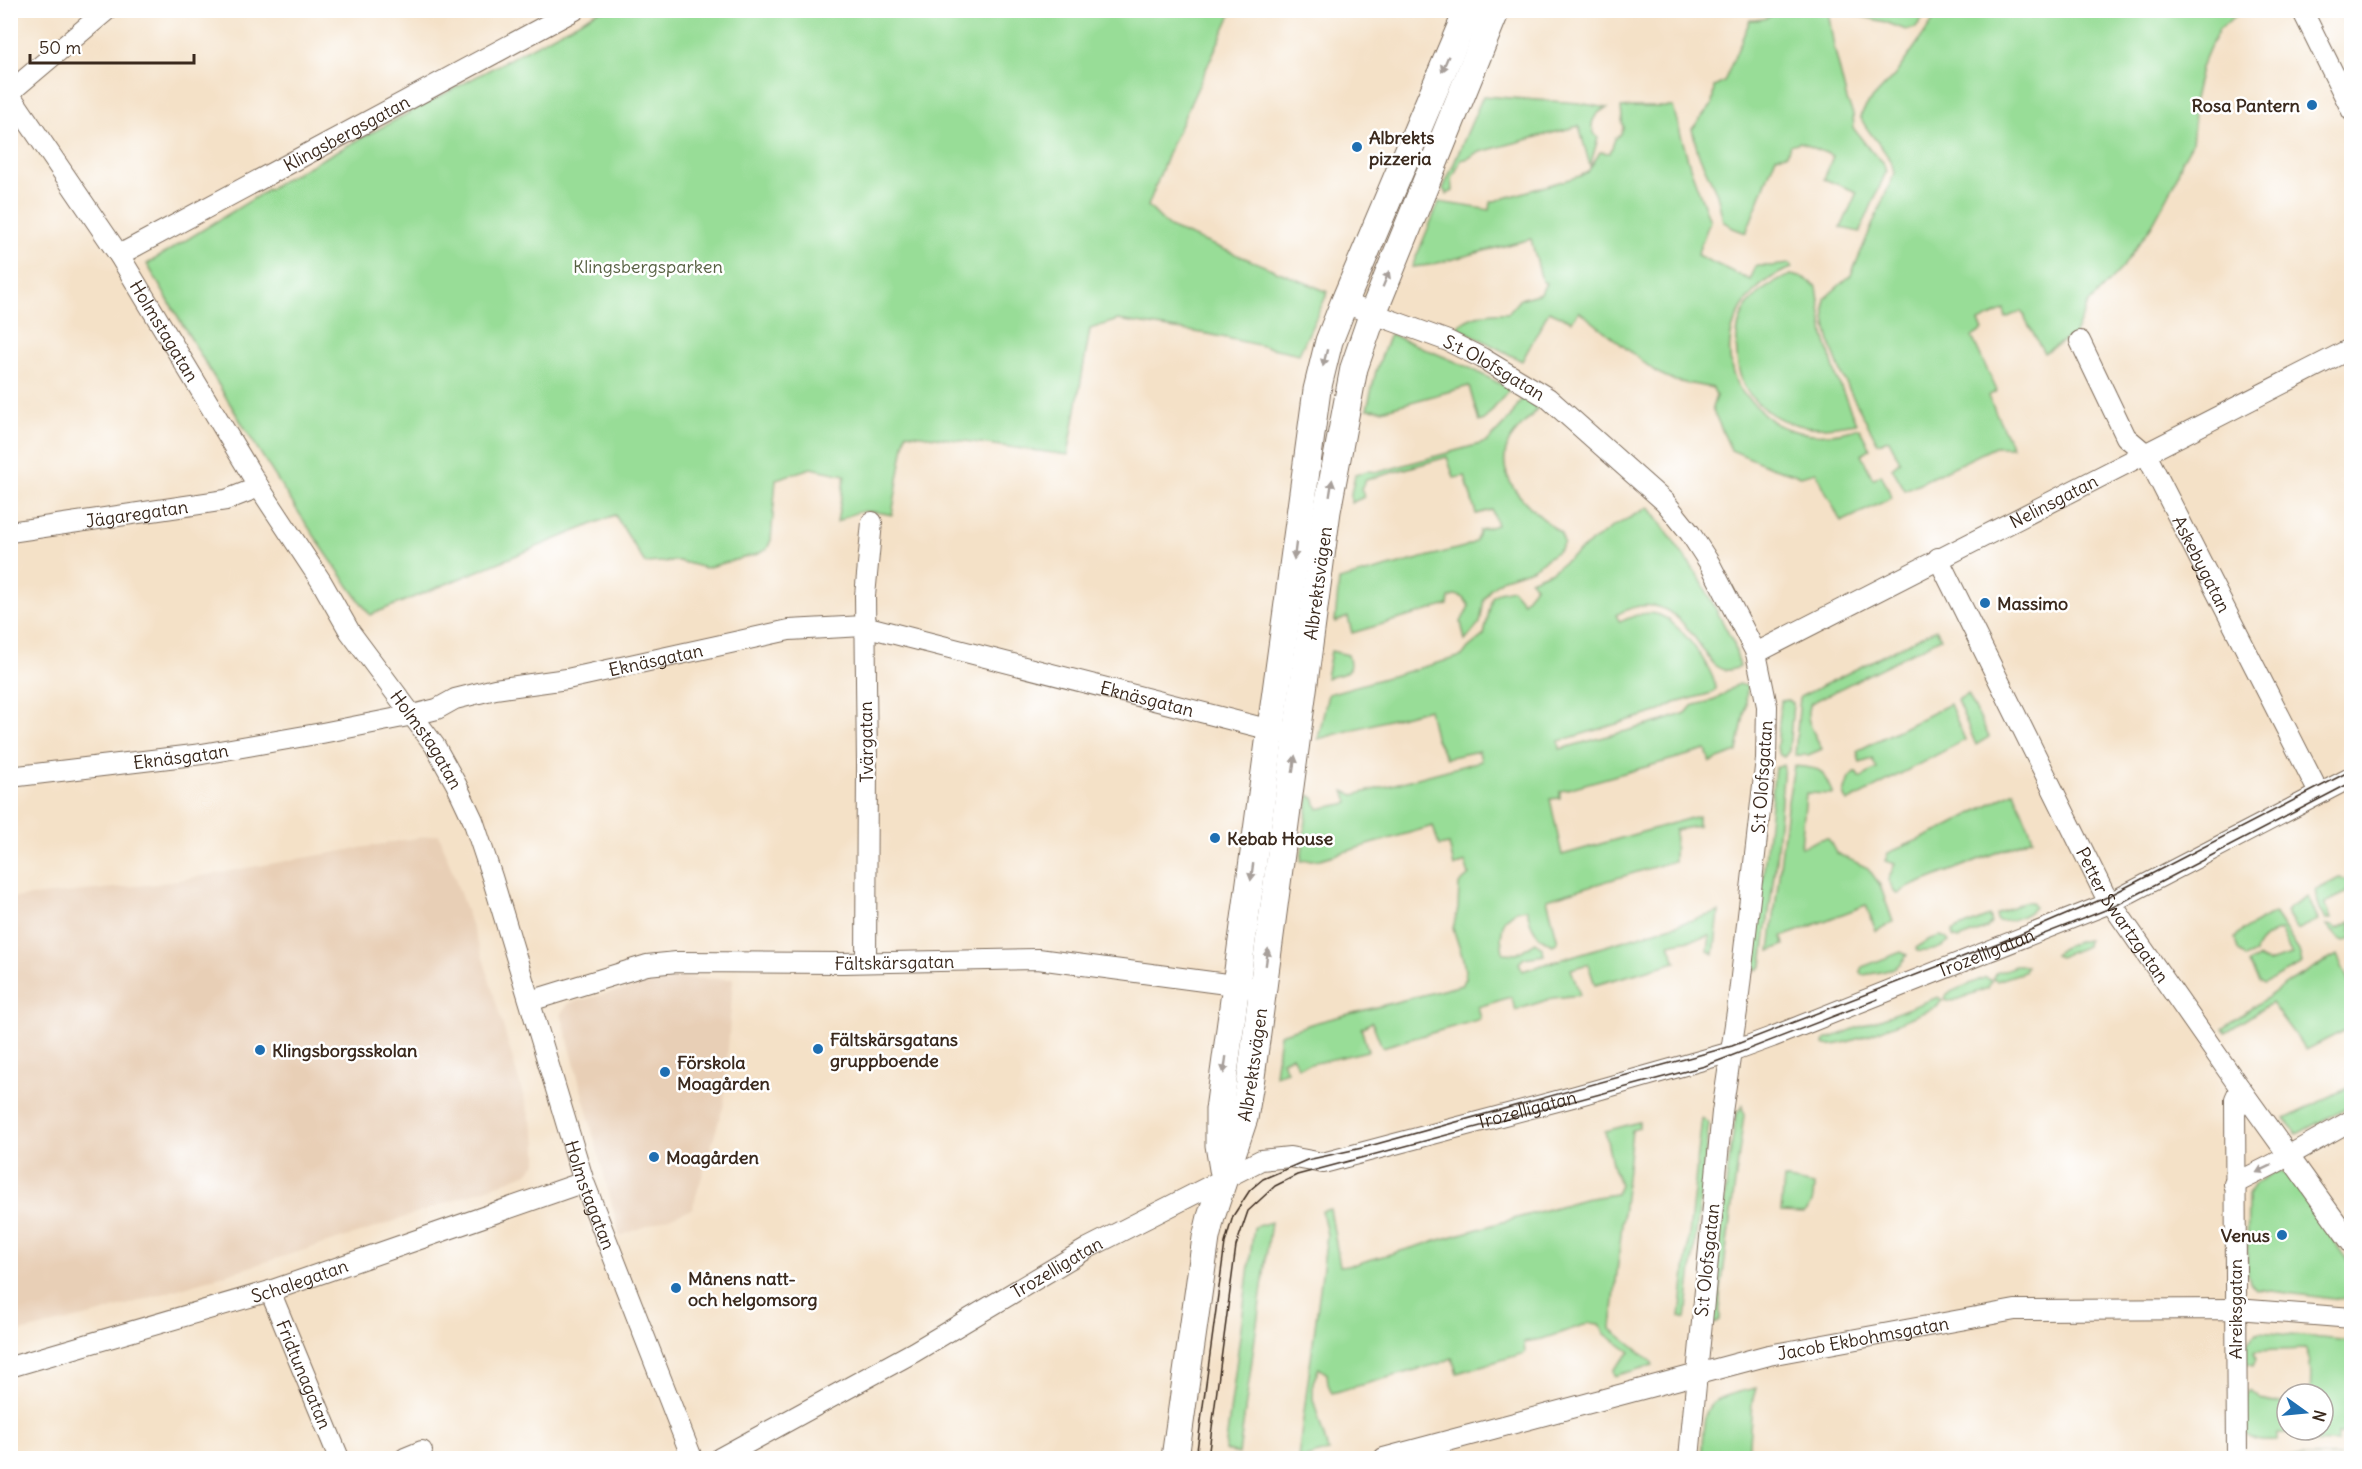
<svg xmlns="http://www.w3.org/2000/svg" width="2362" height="1469" viewBox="0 0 2362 1469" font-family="Delius,sans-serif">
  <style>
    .built { fill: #e8cfb6 }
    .green { fill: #98dd97; stroke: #6a845a; stroke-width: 1.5 }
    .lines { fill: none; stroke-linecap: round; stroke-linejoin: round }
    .minor-casing { stroke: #7c6a59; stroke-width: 22 }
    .secondary-casing { stroke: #7c6a59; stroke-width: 29 }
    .minor { stroke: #fff; stroke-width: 20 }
    .secondary { stroke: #fff; stroke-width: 27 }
    .tram { stroke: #3b2a1e; stroke-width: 1.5 }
    .oneway { fill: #a79f9a }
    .poi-dot { fill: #1f6fb2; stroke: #fff; stroke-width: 2 }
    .labels { text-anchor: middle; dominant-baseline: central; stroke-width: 5; stroke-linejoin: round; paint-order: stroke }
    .poi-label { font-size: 18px; font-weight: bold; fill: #3b2a1e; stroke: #fff; text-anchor: start }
    .street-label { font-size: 18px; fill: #3b2a1e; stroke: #fff }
    .park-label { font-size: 18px; fill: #576042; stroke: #fff }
  </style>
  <rect width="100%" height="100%" fill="#fff"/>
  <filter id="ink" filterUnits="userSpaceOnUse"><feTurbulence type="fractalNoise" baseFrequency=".0167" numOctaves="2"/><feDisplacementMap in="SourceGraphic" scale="12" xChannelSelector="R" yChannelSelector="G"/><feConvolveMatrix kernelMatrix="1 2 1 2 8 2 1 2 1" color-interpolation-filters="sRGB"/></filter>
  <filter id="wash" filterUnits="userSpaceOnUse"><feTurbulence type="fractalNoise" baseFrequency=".008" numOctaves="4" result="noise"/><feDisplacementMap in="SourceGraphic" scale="24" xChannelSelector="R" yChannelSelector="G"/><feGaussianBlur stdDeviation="1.35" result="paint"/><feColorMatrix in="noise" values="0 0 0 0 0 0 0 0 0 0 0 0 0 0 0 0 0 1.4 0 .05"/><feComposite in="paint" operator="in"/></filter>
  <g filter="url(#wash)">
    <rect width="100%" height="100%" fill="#f4e1c7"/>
    <!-- built -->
    <g class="built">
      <path d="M439,834L483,958L537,1142V1162L527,1173L500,1184L369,1230L97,1314L11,1334V898L156,884Z"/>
      <path d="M670,978L733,979L724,1104L692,1209L620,1236L561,1013L569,1003Z"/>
    </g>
    <!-- green -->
    <g class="green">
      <path d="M1233,10L1171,146L1148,206L1169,227L1328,292L1299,354L1208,334L1118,320L1090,329L1068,455L906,433L892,515C868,510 858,508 837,522L845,475L811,468L776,479L771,540L767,549L758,554L705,568L679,561L645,563L615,515L370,615C288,504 217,384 147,264L287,178L599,11Z"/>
      <path d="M1776,11H1828L1834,47L1847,100L1853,114L1854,129L1870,150L1883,162L1886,172L1860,232L1841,228L1857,192L1824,179L1833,156L1800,142L1790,145L1787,154L1776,156L1746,233L1733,228L1723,221L1717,194L1698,153L1692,129L1712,105L1714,87L1724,82L1750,20C1760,20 1770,19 1776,11Z"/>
      <path d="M1839,11L1929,10V11L1915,28L1906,30L1885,22Z"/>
      <path d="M1940,11H2242L2219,29L2210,47L2201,68L2193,104L2194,124L2192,143L2182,161L2174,185L2152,225L2122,268L2088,304L2075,334L2044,353L2021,311L2006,318L2004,310L1979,322L1983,330L1972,337L1997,391L1988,396L2012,447H1995L1905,490L1892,468L1900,461L1889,440L1878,443C1856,404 1820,344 1825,298L1851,275L1894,174C1891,150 1868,137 1860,116L1867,105L1895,75Z"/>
      <path d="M1483,96L1579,103L1607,108C1594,113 1586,126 1598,138L1590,166L1579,126L1476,153L1469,158L1461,160L1452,179L1453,191L1447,194L1443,189Z"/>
      <path d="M1633,107H1673L1691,170L1710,221L1697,255L1750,280L1756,266H1772L1790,264L1792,268C1745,284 1716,333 1736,382C1740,392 1749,400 1757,407C1763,413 1770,421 1778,425C1803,437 1833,437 1859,428L1870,449L1861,454L1873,479L1881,474L1892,498L1841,522L1816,472L1800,476L1771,467L1731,450L1712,408L1716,396L1713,388L1675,381L1656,372L1579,311L1572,321L1549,311L1522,361L1457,327C1470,315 1490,312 1508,313L1520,299L1541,293L1546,283L1542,281L1531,239L1430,265L1412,267L1439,202L1490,210L1491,202L1580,176L1588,172L1600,152L1610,153L1615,139L1620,135L1623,128L1621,108Z"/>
      <path d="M1791,275L1804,278L1817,287L1824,335L1836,376L1856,423C1832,427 1807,431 1783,420C1769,414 1753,402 1745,388C1735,369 1733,330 1744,311C1753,294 1774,282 1791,275Z"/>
      <path d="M1390,334L1468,367L1510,389L1484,420L1479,422L1469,386L1382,410L1367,409L1376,371Z"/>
      <path d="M1522,398L1538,407C1530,420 1514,430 1508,444C1492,483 1536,512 1561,534L1564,543L1560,549L1532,569L1504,578L1490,589L1484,599L1480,623L1465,641L1461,622L1469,606L1464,598L1456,595L1449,598L1448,605L1352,633L1348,617L1335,622L1339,580L1464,547L1475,542L1480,530L1497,525L1492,510L1476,514L1465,476L1454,478L1447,457L1366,480L1361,488L1364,497L1351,503V493L1355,475L1367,471L1379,472L1487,442L1510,418Z"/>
      <path d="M1649,507L1699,577L1734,644L1740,667C1729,671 1723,672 1713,664C1688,628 1666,586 1616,615L1620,622C1631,617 1643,611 1656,614C1677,618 1714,668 1716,689L1712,693L1675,703L1660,711L1559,741L1560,749L1663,721L1686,713L1692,706L1715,700L1738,684L1747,686L1746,704L1737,752L1710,762L1706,750L1560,791V798L1550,799L1562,855L1698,816V826L1675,830L1674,861L1547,899L1558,942L1553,945C1536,938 1530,926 1527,909L1517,910L1504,920L1501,937L1503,953L1517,954L1536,942L1543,949L1544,955L1524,958L1519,963L1522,971L1719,912L1714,954L1708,951L1710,936L1669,944L1676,962L1595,985L1588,964L1571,969L1580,995L1553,998L1516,1010L1511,997L1478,1007L1481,1019L1382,1047L1372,1022L1361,1028L1368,1051L1298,1067L1292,1056L1282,1061L1287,1071L1275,1075L1280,1034L1314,1023L1462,985L1466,978L1463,959L1453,928L1458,909L1459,884L1469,875L1465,862L1454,867L1449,844L1439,846L1433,826L1320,859L1301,861L1309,795L1314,798L1318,809L1349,803L1344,791L1354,795L1481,761L1479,751L1446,758L1435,737L1429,709L1318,739L1328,694L1462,656L1468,648L1484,635L1492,597L1499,592L1512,589L1523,602L1536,586L1530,580L1552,571L1611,528Z"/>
      <path d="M1936,629L1941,638L1811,703C1801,717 1816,735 1822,749L1808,755H1795L1800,697Z"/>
      <path d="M1331,651L1348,655C1355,675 1342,674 1326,678Z"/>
      <path d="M1968,694L1989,737L1976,745L1957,700Z"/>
      <path d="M1788,700L1793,703L1789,751L1784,757L1780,755L1777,748L1781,701Z"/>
      <path d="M1950,704L1965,740L1847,802L1844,793L1849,778L1856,772L1860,778L1877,769L1872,759L1860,763L1857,751Z"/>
      <path d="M1784,765L1776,860L1762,965L1758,970H1753L1775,768Z"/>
      <path d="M1794,766C1824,769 1820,767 1833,794L1806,793L1801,847C1811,845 1817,838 1828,838L1836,853L1868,868L1880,885L1893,922L1876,931L1866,905L1782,937L1784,945L1770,951L1787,807Z"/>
      <path d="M2014,791L2033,838L1907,888L1898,894L1895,892L1888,880L1895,864L1885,861L1888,853L1941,830Z"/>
      <path d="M2339,878L2347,880L2349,886L2346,893L2325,903L2331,919H2326L2320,910L2315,891Z"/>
      <path d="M2308,897L2318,920L2297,930L2286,912L2289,908Z"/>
      <path d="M2023,902H2031L2034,907C2027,916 2008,923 1997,921L1996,915Z"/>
      <path d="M2274,913L2299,951L2302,964L2264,984L2259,981L2249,964L2258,958L2268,962L2292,955L2280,930C2269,934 2257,941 2255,953L2245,958L2238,950L2235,938L2241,931Z"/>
      <path d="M1989,916L1991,923L1987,928L1958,939L1953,937L1952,933L1955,930Z"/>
      <path d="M2351,922V938L2345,941L2339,939L2327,925L2333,926L2337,929Z"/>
      <path d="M1941,936L1946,938L1949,942C1940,950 1930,952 1917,951L1916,948L1930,939Z"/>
      <path d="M2088,940L2087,946L2059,957L2054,955C2062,946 2076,941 2088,940Z"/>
      <path d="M1901,952L1907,955C1898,972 1880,972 1863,975L1860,971L1862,967Z"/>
      <path d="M2337,955L2351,987V1027L2306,1050L2271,1003L2226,1032L2223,1028L2292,980Z"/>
      <path d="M2015,966H2026L2024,972L1997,981L1992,979L1996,973Z"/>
      <path d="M1986,977L1991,981L1988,988L1953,1001L1944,999L1948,993Z"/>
      <path d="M1938,997L1942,1000L1937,1007C1913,1015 1846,1049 1824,1045L1825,1040Z"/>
      <path d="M2351,1086V1105L2297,1134L2285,1119Z"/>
      <path d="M1742,1106L1744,1115L1720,1297V1321L1714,1324L1710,1319L1729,1162L1736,1115Z"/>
      <path d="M1702,1118L1709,1123L1686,1319L1680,1317Z"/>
      <path d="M1639,1122V1128L1632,1130L1611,1329L1651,1361L1653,1365L1614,1376L1613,1370L1630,1352L1605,1334L1599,1324L1590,1323L1542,1339L1524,1342L1525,1353L1457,1373L1452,1358L1441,1363L1332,1393L1328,1384L1327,1374L1319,1368L1313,1382V1399L1328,1451L1306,1458H1298L1327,1235L1322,1211L1330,1209L1340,1266L1355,1264L1584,1199L1616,1194L1620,1184L1613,1168L1605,1131Z"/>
      <path d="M2276,1171L2288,1174L2351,1266V1296L2341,1300L2256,1289L2250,1282L2247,1270L2248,1195L2255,1184Z"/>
      <path d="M1784,1179L1814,1185C1813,1196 1814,1206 1804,1213L1781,1212Z"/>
      <path d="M1271,1222L1239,1454L1225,1451L1254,1227Z"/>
      <path d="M2260,1332L2351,1341V1434L2338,1433V1442L2302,1441L2301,1433H2278V1441C2269,1441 2256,1443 2250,1437C2241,1430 2244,1398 2249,1390C2255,1392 2256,1395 2261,1399C2269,1404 2279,1403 2287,1403V1430H2323V1394H2310C2311,1382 2312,1358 2305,1349L2254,1351L2256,1359L2253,1366L2245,1364C2242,1350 2247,1337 2260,1332Z"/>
      <path d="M1756,1388L1752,1402L1748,1458H1701C1706,1403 1699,1401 1756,1388Z"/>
      <path d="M2257,1457H2340L2254,1458Z"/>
    </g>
  </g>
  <g filter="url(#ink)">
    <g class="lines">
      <!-- minor casing -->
      <g class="minor-casing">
        <g id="minor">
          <path d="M2302,10L2352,111"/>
          <path d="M10,92L107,10"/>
          <path id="s1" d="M10,95L119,255L259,487L321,581L350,632L435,746L456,784L473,820L492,877L584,1182L692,1458"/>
          <path id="s2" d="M119,255L575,10"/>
          <path id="s3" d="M1344,303L1448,341L1482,358L1548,398L1665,502L1690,533L1710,564L1756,653L1767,706L1766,759L1737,1011L1722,1112L1689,1458"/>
          <path id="s4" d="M2080,341L2126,437L2146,454L2319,793"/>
          <path id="s5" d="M10,532L226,500L259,487"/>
          <path id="s6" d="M1938,558L2104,893L2240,1088L2352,1244"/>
          <path id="s7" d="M1756,653L2352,348"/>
          <path id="s8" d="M10,777L202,754L322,733L413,715L437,709L455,699L495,689L567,679L789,630L864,626L1283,733"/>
          <path d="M866,962L867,765L865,596L872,522"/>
          <path id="s9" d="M530,1001L647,965L677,962L842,963L1038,959L1249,987"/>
          <path d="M2234,1184L2272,1165L2352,1120"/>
          <path id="s10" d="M270,1291L339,1458"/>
          <path id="s11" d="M10,1367L270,1291L584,1182"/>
          <path d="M405,1458L422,1451"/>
          <path id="s12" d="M720,1458L914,1352L1088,1248L1261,1160L1290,1157L1323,1163L1576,1096L1731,1052L1772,1037L2110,903L2352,777"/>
          <path id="s13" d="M1384,1458L1769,1355L2015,1310L2236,1309L2352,1318"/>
          <path d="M2237,1458L2235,1099L2240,1088"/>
        </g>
      </g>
      <!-- secondary casing -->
      <g class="secondary-casing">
        <g id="secondary">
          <path d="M1223,1169L1219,1145V1110L1317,390L1329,341L1344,303L1468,10"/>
          <path id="s14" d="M1175,1458L1206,1238L1211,1217L1244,1118L1251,1077L1327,511L1354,368L1373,313L1496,10"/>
        </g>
      </g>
      <!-- minor -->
      <use href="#minor" class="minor"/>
      <!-- secondary -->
      <use href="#secondary" class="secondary"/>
      <!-- tram -->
      <g class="tram">
        <path d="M2006,949L2113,907L2352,782"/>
        <path d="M1196,1458L1225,1243L1233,1216L1250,1190L1263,1179L1307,1160L1362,1148L1732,1046L2019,935L2107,897L2352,770"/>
        <path d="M1208,1458L1236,1246L1248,1211L1275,1186L1297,1175L1705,1066L1878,999"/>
      </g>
    </g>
    <!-- one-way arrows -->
    <defs><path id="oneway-solid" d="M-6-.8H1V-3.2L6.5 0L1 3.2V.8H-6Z" transform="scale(1.5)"/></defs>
    <g class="oneway">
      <use href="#oneway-solid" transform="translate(1445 64) rotate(113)"/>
      <use href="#oneway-solid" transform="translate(1386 279) rotate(-68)"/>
      <use href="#oneway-solid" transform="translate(1325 358) rotate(104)"/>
      <use href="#oneway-solid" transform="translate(1331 488) rotate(-81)"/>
      <use href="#oneway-solid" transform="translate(1295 551) rotate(97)"/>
      <use href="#oneway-solid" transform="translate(1294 764) rotate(-82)"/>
      <use href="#oneway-solid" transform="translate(1252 872) rotate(98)"/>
      <use href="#oneway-solid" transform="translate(1267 957) rotate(-82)"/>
      <use href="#oneway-solid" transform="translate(1225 1065) rotate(98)"/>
      <use href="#oneway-solid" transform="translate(2264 1169) rotate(154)"/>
    </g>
  </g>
  <!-- markers -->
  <g class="poi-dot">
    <circle cx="2312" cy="105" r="6"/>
    <circle cx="1357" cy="147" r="6"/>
    <circle cx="1985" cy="603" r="6"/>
    <circle cx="1215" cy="838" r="6"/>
    <circle cx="818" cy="1049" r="6"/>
    <circle cx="260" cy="1050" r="6"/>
    <circle cx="665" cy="1072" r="6"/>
    <circle cx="654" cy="1157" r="6"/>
    <circle cx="2282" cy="1235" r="6"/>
    <circle cx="676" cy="1288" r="6"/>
  </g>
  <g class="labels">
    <!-- poi labels -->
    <g class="poi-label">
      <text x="2300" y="105" text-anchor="end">Rosa Pantern</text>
      <text x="1369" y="137">Albrekts<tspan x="1369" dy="21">pizzeria</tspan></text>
      <text x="1997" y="603">Massimo</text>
      <text x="1227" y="838">Kebab House</text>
      <text x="830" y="1039">Fältskärsgatans<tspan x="830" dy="21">gruppboende</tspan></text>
      <text x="272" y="1050">Klingsborgsskolan</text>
      <text x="677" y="1062">Förskola<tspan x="677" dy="21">Moagården</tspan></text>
      <text x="666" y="1157">Moagården</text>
      <text x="2270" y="1235" text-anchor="end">Venus</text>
      <text x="688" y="1278">Månens natt-<tspan x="688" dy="21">och helgomsorg</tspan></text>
    </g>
    <!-- street labels -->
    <g class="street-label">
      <text stroke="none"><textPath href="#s2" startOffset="258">Klingsbergsgatan</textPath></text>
      <text stroke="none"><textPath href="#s1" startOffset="282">Holmstagatan</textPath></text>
      <text stroke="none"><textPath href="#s3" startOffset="164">S:t Olofsgatan</textPath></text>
      <text stroke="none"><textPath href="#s7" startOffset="334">Nelinsgatan</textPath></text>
      <text stroke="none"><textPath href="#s5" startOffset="128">Jägaregatan</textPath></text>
      <text stroke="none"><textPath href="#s4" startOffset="256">Askebygatan</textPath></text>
      <text stroke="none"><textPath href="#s14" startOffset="888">Albrektsvägen</textPath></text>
      <text stroke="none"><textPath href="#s8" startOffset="658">Eknäsgatan</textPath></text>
      <text stroke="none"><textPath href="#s8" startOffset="1162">Eknäsgatan</textPath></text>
      <text stroke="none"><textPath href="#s1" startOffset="768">Holmstagatan</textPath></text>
      <text transform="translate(866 742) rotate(-91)">Tvärgatan</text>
      <text stroke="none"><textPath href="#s8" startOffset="172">Eknäsgatan</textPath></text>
      <text transform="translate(1762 777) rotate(-86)">S:t Olofsgatan</text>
      <text stroke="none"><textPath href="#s6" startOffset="402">Petter Swartzgatan</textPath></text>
      <text stroke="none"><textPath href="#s12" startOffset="1377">Trozelligatan</textPath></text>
      <text stroke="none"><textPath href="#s9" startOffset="370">Fältskärsgatan</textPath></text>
      <text stroke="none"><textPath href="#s14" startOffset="402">Albrektsvägen</textPath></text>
      <text stroke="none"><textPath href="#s12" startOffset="891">Trozelligatan</textPath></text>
      <text stroke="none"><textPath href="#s1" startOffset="1254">Holmstagatan</textPath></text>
      <text transform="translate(1707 1260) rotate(-84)">S:t Olofsgatan</text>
      <text stroke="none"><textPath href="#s12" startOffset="387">Trozelligatan</textPath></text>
      <text stroke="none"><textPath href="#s11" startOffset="302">Schalegatan</textPath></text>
      <text transform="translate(2235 1309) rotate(-90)">Alreiksgatan</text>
      <text stroke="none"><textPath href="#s13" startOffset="494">Jacob Ekbohmsgatan</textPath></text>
      <text stroke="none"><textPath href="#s10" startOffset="90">Fridtunagatan</textPath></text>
    </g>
    <!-- park labels -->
    <g class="park-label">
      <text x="648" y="266">Klingsbergsparken</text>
    </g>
  </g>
  <!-- margin -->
  <rect width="2362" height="1469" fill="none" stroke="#fff" stroke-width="36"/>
  <!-- north arrow -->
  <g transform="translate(2305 1412) rotate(105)"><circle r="28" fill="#ffffff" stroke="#b1aaa5" stroke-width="1.5"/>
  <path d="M0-4.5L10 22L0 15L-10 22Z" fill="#1f6fb2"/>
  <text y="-9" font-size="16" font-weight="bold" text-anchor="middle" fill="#3b2a1e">N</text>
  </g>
  <!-- scale -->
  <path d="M30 54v9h164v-9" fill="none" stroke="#3b2a1e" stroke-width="3"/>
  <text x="39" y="54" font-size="18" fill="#3b2a1e" stroke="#ffffff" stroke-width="4.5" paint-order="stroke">50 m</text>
</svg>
